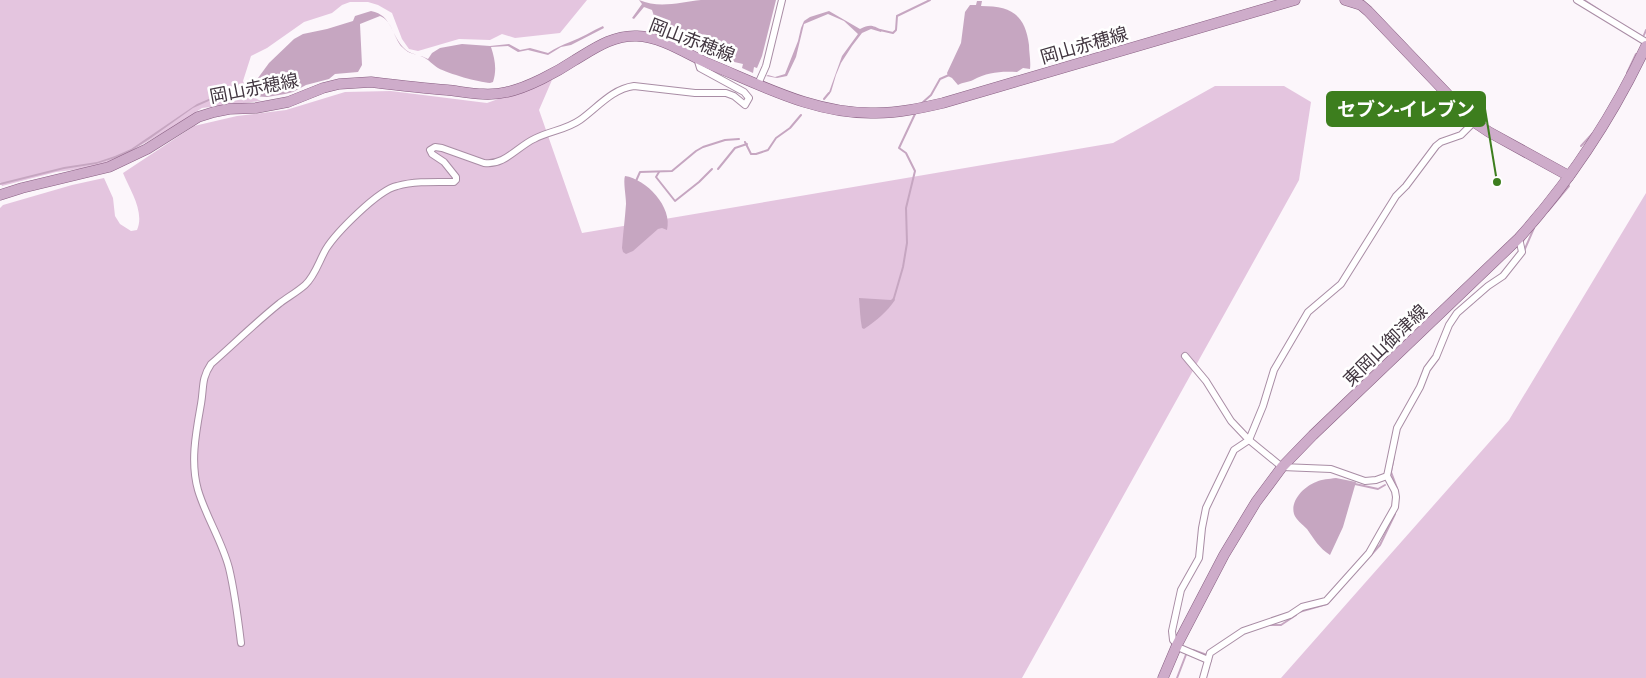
<svg xmlns="http://www.w3.org/2000/svg" width="1646" height="678" viewBox="0 0 1646 678" font-family="'Archivo Narrow','Noto Sans JP',sans-serif">
  <style>
    .green { fill: #e4c5df }
    .water { fill: #c6a6c1 }
    .lines { fill: none; stroke-linecap: round; stroke-linejoin: round }
    .stream { stroke: #c6a6c1; stroke-width: 2 }
    .street-casing { stroke: #a98da5; stroke-width: 8 }
    .primary-casing { stroke: #885f82; stroke-width: 11 }
    .street { stroke: #fff; stroke-width: 6 }
    .primary { stroke: #ceacca; stroke-width: 10 }
    .labels { text-anchor: middle; dominant-baseline: central; stroke-width: 5; stroke-linejoin: round; paint-order: stroke }
    .street-label { font-size: 18px; fill: #423640; stroke: #fff }
    .leader { fill: none; stroke: #3d7e1e; stroke-width: 2 }
    .callout-dot { fill: #3d7e1e; stroke: #fff; stroke-width: 2 }
    .callout { fill: #3d7e1e; stroke: #3d7e1e; stroke-width: 2 }
    .callout-label { font-size: 19px; text-anchor: middle; font-weight: bold; fill: #fff }
  </style>
  <rect width="100%" height="100%" fill="#fcf6fb"/>
  <!-- green -->
  <g class="green">
    <path d="M0,0H587L560,33L515,38L502,34L490,40L459,39L418,51L409,49L402,39L392,13L378,5L368,2H350L342,5L332,13L304,22L267,48L251,56L243,81L249,95L261,101L202,108L170,129L104,166L56,172L2,186L0,182Z"/>
    <path d="M552,80L539,110L582,233L1113,143L1215,86H1284L1311,102L1299,180L1022,678H0V208L3,205L72,185L104,178L113,198L115,216L120,224L131,231L137,230C145,212 130,190 123,173L194,126L237,116L286,110L345,92L391,91L487,103Z"/>
    <path d="M1646,193V678H1281L1509,420Z"/>
  </g>
  <!-- water -->
  <g class="water">
    <path d="M639,0C660,9 680,2 701,0C726,0 751,0 776,0L762,56L757,68L754,67L753,73L742,68L743,64C717,59 691,47 667,35L664,27L655,19L652,10L644,7L634,19L632,18L642,4Z"/>
    <path d="M977,1H982L981,6C1011,6 1025,14 1029,45C1029,53 1031,61 1030,69L1023,68L1017,72C1001,71 988,72 973,80C969,82 963,82 958,85L952,78L948,76L947,73L961,43L965,12L970,5H976Z"/>
    <path d="M371,11C393,15 390,36 406,50C413,55 421,55 428,59L432,53L440,48L462,44L490,46L509,44L520,50L530,48L548,53C556,48 562,45 570,42C581,38 592,31 603,26L604,28L571,45L561,47L548,55L528,50L518,52L508,46L491,47C495,59 497,70 493,82L490,83C478,82 449,74 438,68C433,65 428,59 423,57C414,53 410,55 402,47C394,39 392,20 380,16L360,24L362,65L358,72L335,74L329,79L306,85L293,92L285,94L267,97L252,96L246,90L238,96L211,100L193,108L151,138L131,151L115,158L96,164L64,169L0,185V183L64,167L97,162L115,156L131,149L197,104L211,98L238,95L244,90L250,89L269,63L294,39L303,34L327,29L353,21L355,16Z"/>
    <path d="M829,11L860,29C870,24 872,25 882,30L881,32L871,29L862,33L852,46L841,63L836,75L831,92L828,95L842,56L858,34L844,21L828,14L804,24L796,57L787,76L777,78L766,76L768,75L775,77L785,74L798,41L801,28L804,21L810,17Z"/>
    <path d="M625,176C646,179 673,207 667,230L662,228L658,229L633,251L626,254L623,252L622,248C623,233 625,219 626,204C626,196 623,181 625,176Z"/>
    <path d="M894,297L895,300C887,312 876,321 864,329L862,328C860,318 860,309 859,298L891,300Z"/>
    <path d="M1336,478L1356,482L1343,527L1330,555C1319,548 1314,539 1307,529C1303,525 1296,520 1294,514C1290,500 1305,486 1316,482C1322,479 1329,479 1336,478Z"/>
  </g>
  <g class="lines">
    <!-- stream -->
    <g class="stream">
      <path d="M1584,0L1601,11"/>
      <path d="M880,30L893,33L896,30L897,16L930,0"/>
      <path d="M1644,35L1646,30"/>
      <path d="M1627,73L1636,54"/>
      <path d="M824,99L829,93"/>
      <path d="M922,103L931,95L940,79L949,75"/>
      <path d="M745,142L751,154H756L768,150L776,138L790,128L801,115"/>
      <path d="M1581,146L1593,133"/>
      <path d="M718,169L735,148L747,144"/>
      <path d="M659,172L656,177L675,201L699,182L712,169"/>
      <path d="M636,181L640,172L672,171L696,151L703,147L725,140L739,139"/>
      <path d="M1548,211L1569,186"/>
      <path d="M1524,251L1534,228"/>
      <path d="M894,298L903,267L907,243L906,208L915,171L906,153L899,148L915,114"/>
      <path d="M1394,456L1391,472L1397,488"/>
      <path d="M1355,484L1378,489L1385,485"/>
      <path d="M1371,555L1380,545L1395,514"/>
      <path d="M1299,612L1327,604L1341,588"/>
      <path d="M1267,625H1281L1296,615"/>
      <path d="M1193,650L1207,655"/>
      <path d="M1177,678L1187,652"/>
    </g>
    <!-- street casing -->
    <g class="street-casing">
      <g id="street">
        <path d="M1577,0L1646,42"/>
        <path d="M758,84L766,66L782,0"/>
        <path d="M1185,356L1206,381L1231,421L1249,440L1282,467L1331,469L1365,481L1376,480L1387,476"/>
        <path d="M241,643C238,618 235,593 229,568C222,541 206,517 198,490C190,462 196,432 201,404C204,387 201,379 211,364C234,344 256,322 280,303C288,297 297,292 305,285C315,276 319,261 326,249C336,233 378,190 397,186C415,181 435,182 454,182L456,180V177L444,162L432,154L430,150L435,147L442,148L484,163C504,166 517,147 534,139C549,131 566,130 580,120C598,107 612,89 634,86L695,93H726L734,96L745,105L749,98L744,92L700,68L697,58"/>
        <path d="M1208,660L1180,648L1173,640L1172,631L1181,590L1199,558L1202,528L1206,508L1234,450L1249,440L1263,406L1274,370L1308,312L1341,284L1396,196L1406,186L1436,146L1441,142L1461,135L1474,122"/>
        <path d="M1203,678L1210,653L1243,631L1290,615L1302,607L1326,601L1369,553L1395,507L1396,497L1395,491L1387,476L1397,428L1420,387L1427,369L1436,357L1449,325L1457,313L1488,286L1503,276L1522,252L1519,238"/>
      </g>
    </g>
    <!-- primary casing -->
    <g class="primary-casing">
      <g id="primary">
        <path d="M1345,0L1361,5L1368,11L1474,122L1489,132L1569,176"/>
        <path d="M0,195L22,188L109,167L147,149L198,117L214,112L229,109L256,108L288,102L323,88L339,84L371,82C396,85 421,88 447,90C466,92 487,97 507,92C527,88 557,72 575,60C595,48 613,35 637,36C662,37 685,53 707,63C761,85 816,115 876,113C899,113 921,108 943,103L1295,0"/>
        <path d="M1163,678L1177,645L1224,555L1256,502L1282,467L1313,435L1519,238C1571,180 1613,116 1646,46"/>
      </g>
    </g>
    <!-- street -->
    <use href="#street" class="street"/>
    <!-- primary -->
    <use href="#primary" class="primary"/>
  </g>
  <g class="labels">
    <!-- street labels -->
    <g class="street-label">
      <text transform="translate(692 40) rotate(21)">岡山赤穂線</text>
      <text transform="translate(1084 45) rotate(-16)">岡山赤穂線</text>
      <text transform="translate(254 88) rotate(-11)">岡山赤穂線</text>
      <text transform="translate(1385 345) rotate(-44)">東岡山御津線</text>
    </g>
  </g>
  <!-- callouts -->
  <path class="leader" d="M1497 182L1485 109"/>
  <circle class="callout-dot" cx="1497" cy="182" r="5"/>
  <rect class="callout" x="1327" y="92" width="158" height="34" rx="5"/>
  <g class="callout-label">
    <text x="1406" y="116">セブン-イレブン</text>
  </g>
</svg>
